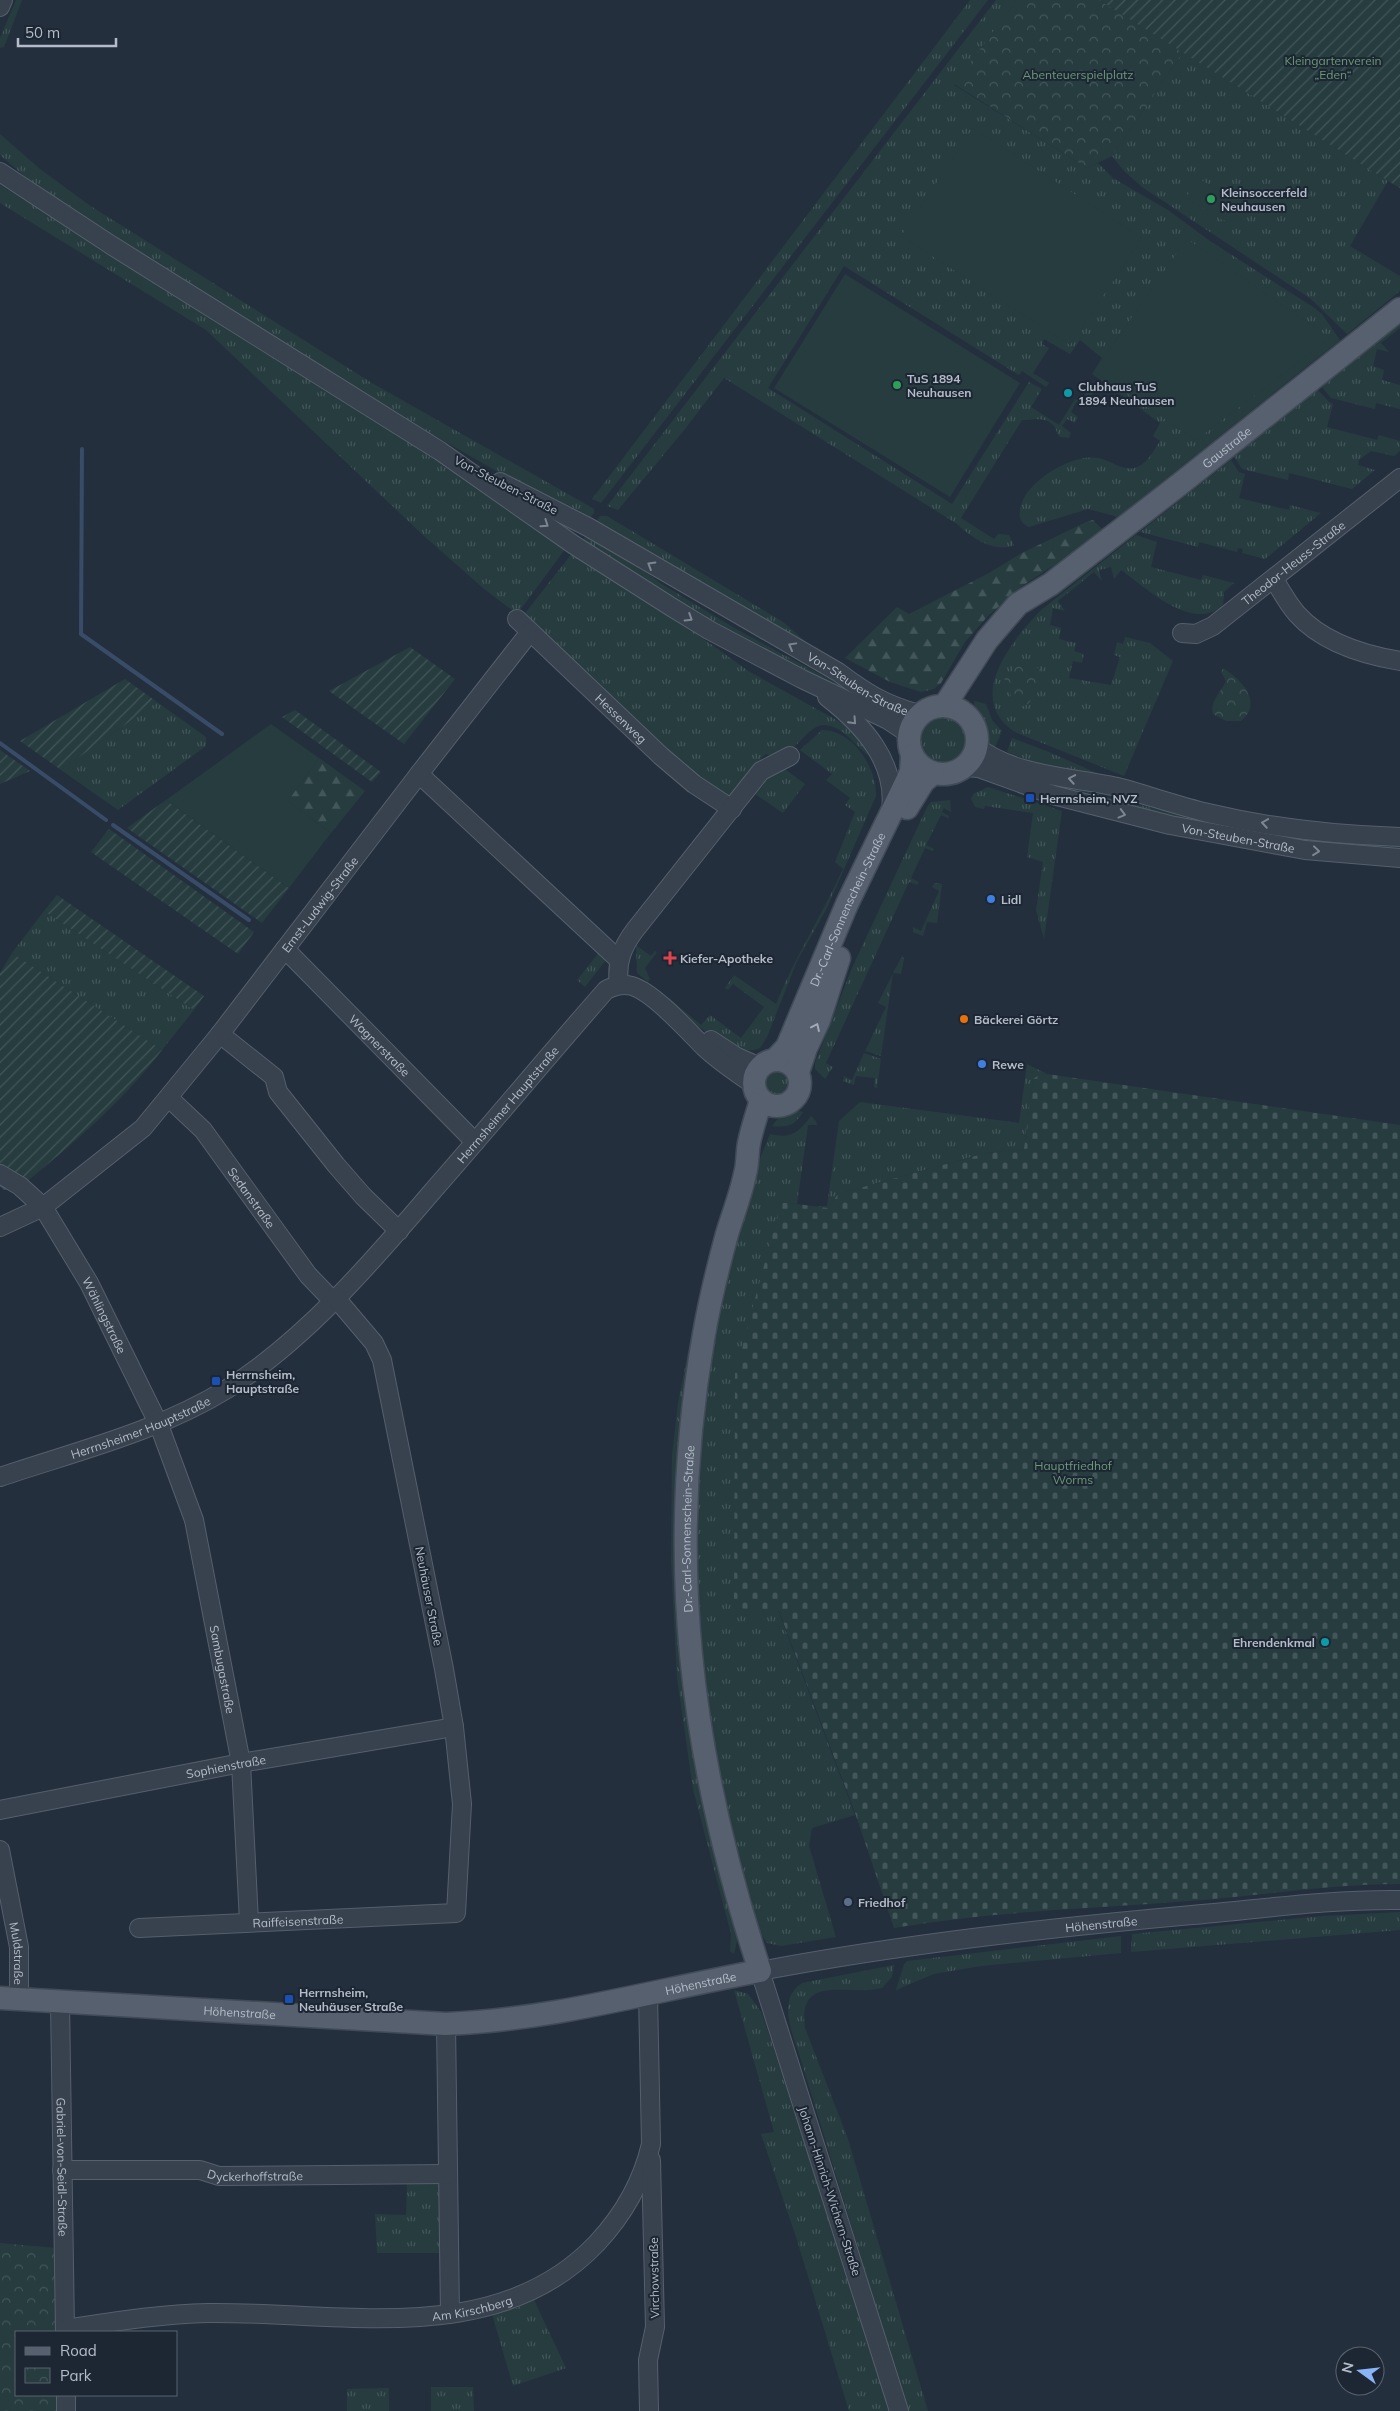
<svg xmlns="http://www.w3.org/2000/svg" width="1400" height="2411" viewBox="0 0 1400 2411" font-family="Mulish,sans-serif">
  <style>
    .grass { fill: url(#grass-tufts) }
    .forest { fill: url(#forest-firs) }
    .cemetery { fill: url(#cemetery-stones) }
    .park { fill: url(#park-crowns) }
    .garden { fill: url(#garden-furrows) }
    .pitch { fill: #263c3f }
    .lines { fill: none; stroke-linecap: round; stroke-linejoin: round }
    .stream { stroke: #394c67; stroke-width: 4 }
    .minor-casing { stroke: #565f6c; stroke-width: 20 }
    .major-casing { stroke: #414a57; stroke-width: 25 }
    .minor { stroke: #38414e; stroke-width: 18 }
    .major { stroke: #56606e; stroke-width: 22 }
    .oneway { stroke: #7c8592 }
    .oneway2 { stroke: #a1aab7 }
    .leisure-dot { fill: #2e9e5b; stroke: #1d2633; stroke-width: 2 }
    .culture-dot { fill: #0f9aa8; stroke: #1d2633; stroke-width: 2 }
    .transit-dot { fill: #1a4fb4; stroke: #1d2633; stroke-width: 2 }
    .shop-dot { fill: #3f7fe0; stroke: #1d2633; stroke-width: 2 }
    .health-dot { fill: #e0444e; stroke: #1d2633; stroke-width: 2 }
    .food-dot { fill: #e8710a; stroke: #1d2633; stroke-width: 2 }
    .service-dot { fill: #5c6f8a; stroke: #1d2633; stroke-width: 2 }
    .labels { text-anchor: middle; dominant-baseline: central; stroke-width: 4; stroke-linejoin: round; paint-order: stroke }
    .park-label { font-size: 12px; fill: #6b9a76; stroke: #1d2633 }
    .poi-label { font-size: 12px; font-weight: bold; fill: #b4bcc9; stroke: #1d2633; text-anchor: start }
    .street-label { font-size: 12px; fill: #b4bcc9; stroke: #1d2633 }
  </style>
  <defs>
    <pattern id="grass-tufts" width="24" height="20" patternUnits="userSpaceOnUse" patternTransform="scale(1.25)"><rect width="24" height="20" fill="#263c3f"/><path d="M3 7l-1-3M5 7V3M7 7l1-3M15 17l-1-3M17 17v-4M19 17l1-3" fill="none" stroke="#435659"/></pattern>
    <pattern id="forest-firs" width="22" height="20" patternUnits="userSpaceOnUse" patternTransform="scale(1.25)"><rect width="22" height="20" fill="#263c3f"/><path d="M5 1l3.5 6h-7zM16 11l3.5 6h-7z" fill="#435659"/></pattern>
    <pattern id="cemetery-stones" width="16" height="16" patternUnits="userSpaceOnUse" patternTransform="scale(1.25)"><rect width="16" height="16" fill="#263c3f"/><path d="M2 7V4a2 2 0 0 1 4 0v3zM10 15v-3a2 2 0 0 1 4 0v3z" fill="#435659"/></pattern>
    <pattern id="park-crowns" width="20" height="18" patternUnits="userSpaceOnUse" patternTransform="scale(1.25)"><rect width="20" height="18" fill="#263c3f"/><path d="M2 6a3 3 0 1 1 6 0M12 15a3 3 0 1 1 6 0" fill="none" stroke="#435659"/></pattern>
    <pattern id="garden-furrows" width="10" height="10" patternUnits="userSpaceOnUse" patternTransform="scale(1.25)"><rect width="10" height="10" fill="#263c3f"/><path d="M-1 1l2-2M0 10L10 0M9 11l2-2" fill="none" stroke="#435659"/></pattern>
  </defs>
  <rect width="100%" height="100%" fill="#242f3e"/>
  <!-- grass -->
  <g class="grass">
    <path d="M16,0H22L4,47L0,48V38Z"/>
    <path d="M970,0H988L601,503L592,499Z"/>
    <path d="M996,0H1017L954,85L1087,168L1098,163L1113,178L1168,210L1210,241L1313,307L1322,314L1340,340L1118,517L1088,509L1029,527C1019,522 1018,516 1021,505C1028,480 1073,453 1098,458C1110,460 1123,471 1134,468C1147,465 1153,451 1160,441L1153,436L1160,423L1092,374L1102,358L1080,340L1070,354L1044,339L1042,344L1049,348L1033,373L1049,383L1046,387L1022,371L1019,375L844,266L768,388L952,504L1029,382L1042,389L1031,407L1059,425L1075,399L1081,402L1090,386L1095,389L1086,406L1076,402L1071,412L1078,417L1075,423L1067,419L1062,426L1071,433L1069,438L1060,437C1056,433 1057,430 1054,426C1045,416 1034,420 1022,420L961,518L994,539L998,534L1009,535L1014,545C996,554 970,537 957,524L724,378L685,429L618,510L607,506Z"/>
    <path d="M1183,52L1388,181L1350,246L1400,276V291L1347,334L1311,299L1142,187L1124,171L1112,156Z"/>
    <path d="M0,134L40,169L89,205L372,383L589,506L594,509V513L586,522L365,396L42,191L0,155Z"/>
    <path d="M0,185L320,383L566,548L517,614L483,588L424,536L206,330L0,203Z"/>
    <path d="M1400,325V328L1381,343L1389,352L1377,349L1373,366L1384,370L1382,380L1400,385V409L1376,403L1375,409L1331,398L1322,387Z"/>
    <path d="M1318,390L1329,402L1333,404L1327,427L1377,440L1379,435L1400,441V451L1394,456L1371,451L1359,460L1358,465L1375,470L1352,489L1289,473L1288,480L1242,469L1234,457Z"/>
    <path d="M1231,460L1239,472L1245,474L1239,498L1289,510L1290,505L1321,513L1265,559L1242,553L1243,549L1238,548L1237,552L1199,542L1198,547L1140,532Z"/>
    <path d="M600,516H607L783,622L833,665L593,526Z"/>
    <path d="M588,534L632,561L660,583L736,629L868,700L886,714L711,622L582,541Z"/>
    <path d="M1136,535L1157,542L1151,567L1201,580L1203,575L1234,583L1224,592L1223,606C1192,632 1146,588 1121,570L1114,579L1111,567L1099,570L1102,581L1094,572L1058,601L1065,611L1053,608L1050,625L1061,628L1059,639L1076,643L1074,651L1084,654L1082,663L1073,661L1069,678L1111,685L1120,657L1114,655L1117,642L1123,644L1125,637L1150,643L1173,661L1124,776L1015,732C964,699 1012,640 1041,610Z"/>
    <path d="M573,552L684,625L750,672L840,722L858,734L873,758C857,750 849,731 830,726C805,718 797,765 765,754L731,798L695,781L522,617Z"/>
    <path d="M974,701L986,704L992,720L1002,731L993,752C985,743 974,713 974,701Z"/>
    <path d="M157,702L206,737V746L118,810L61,770Z"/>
    <circle cx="943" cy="740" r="26"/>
    <path d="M822,730C853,730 877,768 876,796L827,908L797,961L767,1037L760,1048C736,1061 686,1017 667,1002L670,999L701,1025L710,1015L741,1038L764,1007L733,984L728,990L725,988L734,975L776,1004C795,957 822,915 843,869L835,862L855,812L845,805L850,798L826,780L832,774L800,750Z"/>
    <path d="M1012,738L1049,752L1108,778L1052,769L1007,752Z"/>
    <path d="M782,767L805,784L783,813L752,792L770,769L777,774Z"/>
    <path d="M1031,780C1078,786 1124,803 1171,812C1246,827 1324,834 1400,845V851L1305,843L1207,827Z"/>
    <path d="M988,787L1062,811L1044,939L1036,910L1043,862L1027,857L1033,813L985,806L984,809L975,807L971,799L973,794Z"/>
    <path d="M950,800L951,812L944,808L942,812L949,816L948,818L941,815L926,845L934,849L933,851L925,848L911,878L919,882L917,885L909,882L826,1063L833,1067L825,1079L815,1069V1063L852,968L927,807L931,802Z"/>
    <path d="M935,883L942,884L937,923L927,922L923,936L913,932V927L921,931L939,891L932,887Z"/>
    <path d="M44,911L194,1010L162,1050L12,953Z"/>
    <path d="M636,945L651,956L655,951L657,952L645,968L650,979L648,982L637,973Z"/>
    <path d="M601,950L609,956L585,987L577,980Z"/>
    <path d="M902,956L904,959L901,974L893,973L881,1056L865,1051L886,1007L878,1003Z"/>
    <path d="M864,1053L881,1059L877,1088L874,1087L875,1078L856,1076L854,1085L843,1081L844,1076L852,1080Z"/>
    <path d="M1027,1064L1047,1074L1039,1075L1033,1079L1024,1149L986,1153L838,1194L828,1208L816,1206H827L839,1121L860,1102L1019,1123Z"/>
    <circle cx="776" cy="1083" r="16"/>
    <path d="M795,1110L803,1112C795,1125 788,1128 772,1126L781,1115Z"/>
    <path d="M811,1116L816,1121L817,1125H808L797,1204L781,1202L734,1608L778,1610L855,1815L812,1828L809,1846L836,1937L781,1946L767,1943L761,1934L729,1825L703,1698L692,1534L712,1324L754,1173L770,1134C790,1139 799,1133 811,1116Z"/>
    <path d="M722,1217L698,1330L693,1749L708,1830L735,1930L737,1941L734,1954L730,1951L731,1934L693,1789L677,1677L671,1561L672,1455L678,1403L695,1316L718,1223Z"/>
    <path d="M1400,1912V1930L1131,1952L1132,1934L1323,1916Z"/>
    <path d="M1121,1936V1953L981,1966L934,1974L896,1990L904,1964L907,1961Z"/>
    <path d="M894,1965L892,1977L882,1988C849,1997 797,1972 805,2028L848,2139L928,2411H908L800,2057C793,2034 776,2000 802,1983Z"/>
    <path d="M734,1990L748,1994L762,2013L891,2411H849L797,2240L761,2134L774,2132Z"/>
    <path d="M407,2183H437L443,2188L444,2253H377L375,2214L406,2215Z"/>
    <path d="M534,2300L566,2368L513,2386L492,2314L516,2308Z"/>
    <path d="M431,2387H473L474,2411H431Z"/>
    <path d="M389,2388V2411H347V2389Z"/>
  </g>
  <!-- forest -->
  <g class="forest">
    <path d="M1093,520L1103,530L1076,551L1022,586L988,616L965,642L941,683L934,689L921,692L890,682L845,658L897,607L909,614L989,573L1020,554L1086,522Z"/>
    <path d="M319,758L365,791L331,833L287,801Z"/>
  </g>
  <!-- cemetery -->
  <path class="cemetery" d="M1047,1074L1400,1125V1884C1329,1884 1259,1896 1188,1901C1090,1909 991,1911 894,1928L854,1810L779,1611L734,1608L735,1374L781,1202L828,1208L838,1194L986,1153L1024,1149L1033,1079L1039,1075Z"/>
  <!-- park -->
  <g class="park">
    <path d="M1017,0H1099L1183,52L1112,156L1087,168L954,84Z"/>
    <path d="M1016,663L1041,669C1035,682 1036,716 1013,703L1009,688L1004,682L1006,674L1012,672Z"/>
    <path d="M1223,668C1241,679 1264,703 1241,721H1226L1213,714C1210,701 1221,692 1226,681L1221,672Z"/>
    <path d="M0,2243L56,2248L57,2332H16V2395H59V2411H0Z"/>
  </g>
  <!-- garden -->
  <g class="garden">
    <path d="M1099,0H1400V188L1388,181Z"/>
    <path d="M410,647L455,679L404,744L329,691Z"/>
    <path d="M125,679L157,702L61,770L20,741Z"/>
    <path d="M295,710L381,772L372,782L282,717Z"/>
    <path d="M0,750L30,771L0,784Z"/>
    <path d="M166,800L289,888L262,923L127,828Z"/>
    <path d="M109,829L254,932L238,954L91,852Z"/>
    <path d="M57,895L204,996L194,1010L44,911Z"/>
    <path d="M12,953L162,1050C123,1101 75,1142 25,1183L0,1168V973Z"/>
  </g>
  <!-- pitch -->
  <g class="pitch">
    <path d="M973,128L1142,238L1070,345L901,236Z"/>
    <path d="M1198,178L1236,201L1224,221L1186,198Z"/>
    <path d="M1187,239L1330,338L1196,440L1094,371Z"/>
    <path d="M845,274L1020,383L950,497L774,388Z"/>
    <path d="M271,724L319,758L288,801L331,833L289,888L166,800Z"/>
  </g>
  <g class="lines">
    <!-- stream -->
    <g class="stream">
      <path d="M82,449L81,634L222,734"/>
      <path d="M0,743L106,820"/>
      <path d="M113,825L249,920"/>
      <path d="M0,1184L5,1188"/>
    </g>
    <!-- minor casing -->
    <g class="minor-casing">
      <g id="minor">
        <path d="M0,7L3,0"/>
        <path d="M0,172L111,245L440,451L574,545L673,608L709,630L802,679L888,720L909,734"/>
        <path id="s1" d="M500,482L588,527L838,672C866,693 885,705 919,714"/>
        <path d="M1274,579C1281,591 1288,604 1297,614C1322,642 1364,655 1400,661"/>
        <path id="s2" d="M517,619L661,756L694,784L732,809"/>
        <path id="s3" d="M1182,633L1196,634L1213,626L1400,478"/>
        <path d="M827,697C863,725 897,762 891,810"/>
        <path d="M976,746C1015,777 1075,777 1121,788C1150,796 1179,806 1208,813C1271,828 1336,835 1400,837"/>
        <path id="s4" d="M964,767L979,768L1053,795L1170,825L1305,850L1400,858"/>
        <path d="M419,774L619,960"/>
        <path id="s5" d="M285,949L475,1142"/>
        <path d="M619,985C616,963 622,947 635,930L761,771L790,756"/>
        <path d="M220,1034L274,1077L278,1092L336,1165L363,1196L399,1231"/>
        <path d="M711,1040L737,1057L760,1067"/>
        <path id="s6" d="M169,1098L203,1130L308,1275L332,1300"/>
        <path id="s7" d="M0,1174L20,1186L43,1207L89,1283L159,1425L194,1520L241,1763L249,1922"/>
        <path id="s8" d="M0,1227L43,1207L143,1128L220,1034L419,774L530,632"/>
        <path id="s9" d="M0,1477C77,1451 157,1432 227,1389C304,1341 372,1262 431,1193C490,1126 547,1057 606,990C614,986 622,983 632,986C653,992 688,1031 705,1048C720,1062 737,1073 754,1085"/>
        <path id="s10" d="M0,1810L241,1763L454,1727"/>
        <path id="s11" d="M0,1850L19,1947V1999"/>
        <path id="s12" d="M139,1928L456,1913L462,1804L454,1727L444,1669L382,1360L374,1343L335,1297"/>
        <path id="s13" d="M60,2002L65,2332"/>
        <path d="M446,2024L450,2314"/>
        <path id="s14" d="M62,2170H200L219,2176L448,2174"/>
        <path id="s15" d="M65,2329C112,2322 160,2314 208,2313C338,2311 496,2350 597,2243C624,2214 642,2183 651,2144L648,1994"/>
        <path d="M66,2395V2411"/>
        <path d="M649,2411L648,2360L655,2327L651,2160"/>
        <path id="s16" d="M899,2411L760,1971C903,1944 1047,1928 1192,1915C1261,1909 1331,1899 1400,1900"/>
      </g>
    </g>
    <!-- major casing -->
    <g class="major-casing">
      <g id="major">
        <path id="s17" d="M945,705L987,640L1018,604L1051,584L1180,484L1400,309"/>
        <circle cx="943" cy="740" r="34"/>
        <path d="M907,808L923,782L933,773"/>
        <circle cx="777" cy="1083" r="23"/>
        <path id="s18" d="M775,1060L787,1047L847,904L911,772L912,756"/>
        <path d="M798,1072L806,1048L819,1020L839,958"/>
        <path id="s19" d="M0,1998L446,2024C553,2020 655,1990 760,1971C690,1757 665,1557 704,1334C710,1300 718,1267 727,1234C733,1214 741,1194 745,1174C748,1164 747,1153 749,1143C752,1128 757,1114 761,1100"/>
      </g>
    </g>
    <!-- minor -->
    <use href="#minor" class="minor"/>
    <!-- major -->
    <use href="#major" class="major"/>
  </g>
  <!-- one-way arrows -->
  <defs><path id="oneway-chevron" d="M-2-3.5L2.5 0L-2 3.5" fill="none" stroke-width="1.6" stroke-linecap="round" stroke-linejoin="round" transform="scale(1.25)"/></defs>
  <g class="oneway">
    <use href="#oneway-chevron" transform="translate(545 524) rotate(35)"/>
    <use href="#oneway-chevron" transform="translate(651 565) rotate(-149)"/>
    <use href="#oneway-chevron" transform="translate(689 618) rotate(32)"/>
    <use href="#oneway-chevron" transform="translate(792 646) rotate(-151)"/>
    <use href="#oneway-chevron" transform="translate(853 721) rotate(47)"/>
    <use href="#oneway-chevron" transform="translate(1072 779) rotate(-170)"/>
    <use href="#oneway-chevron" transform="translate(1122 814) rotate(15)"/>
    <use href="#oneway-chevron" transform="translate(1265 823) rotate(-171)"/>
    <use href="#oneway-chevron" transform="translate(1316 851) rotate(6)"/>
  </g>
  <use class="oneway2" href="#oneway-chevron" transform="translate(816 1027) rotate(-65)"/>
  <!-- markers -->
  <g class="leisure-dot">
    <circle cx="1211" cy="199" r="5"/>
    <circle cx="897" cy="385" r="5"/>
  </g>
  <g class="culture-dot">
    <circle cx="1068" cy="393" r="5"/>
    <circle cx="1325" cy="1642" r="5"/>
  </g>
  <g class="transit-dot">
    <rect x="1025" y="793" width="10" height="10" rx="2.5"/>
    <rect x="211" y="1376" width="10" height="10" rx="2.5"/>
    <rect x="284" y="1994" width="10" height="10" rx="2.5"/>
  </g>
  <g class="shop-dot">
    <circle cx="991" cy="899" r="5"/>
    <circle cx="982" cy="1064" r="5"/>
  </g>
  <path class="health-dot" d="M667.5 950.5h5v5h5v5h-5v5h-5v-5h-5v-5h5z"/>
  <circle class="food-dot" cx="964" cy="1019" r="5"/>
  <circle class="service-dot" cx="848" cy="1902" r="5"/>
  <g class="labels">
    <!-- park labels -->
    <g class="park-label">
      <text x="1333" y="60">Kleingartenverein<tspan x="1333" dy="14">„Eden“</tspan></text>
      <text x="1078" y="74">Abenteuerspielplatz</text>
      <text x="1073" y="1465">Hauptfriedhof<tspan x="1073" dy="14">Worms</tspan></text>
    </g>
    <!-- poi labels -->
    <g class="poi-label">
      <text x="1221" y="192">Kleinsoccerfeld<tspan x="1221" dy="14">Neuhausen</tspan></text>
      <text x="907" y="378">TuS 1894<tspan x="907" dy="14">Neuhausen</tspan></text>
      <text x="1078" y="386">Clubhaus TuS<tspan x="1078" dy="14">1894 Neuhausen</tspan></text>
      <text x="1040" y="798">Herrnsheim, NVZ</text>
      <text x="1001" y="899">Lidl</text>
      <text x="680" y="958">Kiefer-Apotheke</text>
      <text x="974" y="1019">Bäckerei Görtz</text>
      <text x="992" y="1064">Rewe</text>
      <text x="226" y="1374">Herrnsheim,<tspan x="226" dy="14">Hauptstraße</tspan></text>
      <text x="1315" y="1642" text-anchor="end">Ehrendenkmal</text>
      <text x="858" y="1902">Friedhof</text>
      <text x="299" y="1992">Herrnsheim,<tspan x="299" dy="14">Neuhäuser Straße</tspan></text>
    </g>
    <!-- street labels -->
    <g class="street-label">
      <text stroke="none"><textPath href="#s17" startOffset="386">Gaustraße</textPath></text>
      <text transform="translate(506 485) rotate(27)">Von-Steuben-Straße</text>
      <text stroke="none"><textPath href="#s3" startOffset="135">Theodor-Heuss-Straße</textPath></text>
      <text stroke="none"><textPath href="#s1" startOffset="411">Von-Steuben-Straße</textPath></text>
      <text stroke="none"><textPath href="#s2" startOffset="144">Hessenweg</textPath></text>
      <text stroke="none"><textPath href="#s4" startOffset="284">Von-Steuben-Straße</textPath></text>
      <text stroke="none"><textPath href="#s8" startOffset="460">Ernst-Ludwig-Straße</textPath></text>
      <text stroke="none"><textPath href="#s18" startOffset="168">Dr.-Carl-Sonnenschein-Straße</textPath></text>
      <text stroke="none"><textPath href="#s5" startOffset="135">Wagnerstraße</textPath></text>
      <text stroke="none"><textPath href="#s9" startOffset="645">Herrnsheimer Hauptstraße</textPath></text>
      <text stroke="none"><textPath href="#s6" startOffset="130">Sedanstraße</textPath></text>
      <text stroke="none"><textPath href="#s7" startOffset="179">Wählingstraße</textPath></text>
      <text stroke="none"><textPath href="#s9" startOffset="149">Herrnsheimer Hauptstraße</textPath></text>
      <text stroke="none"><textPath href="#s19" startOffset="1216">Dr.-Carl-Sonnenschein-Straße</textPath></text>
      <text transform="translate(429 1596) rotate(79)">Neuhäuser Straße</text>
      <text stroke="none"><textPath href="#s7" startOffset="555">Sambugastraße</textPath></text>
      <text stroke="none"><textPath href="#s10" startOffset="230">Sophienstraße</textPath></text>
      <text stroke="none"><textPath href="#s12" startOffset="159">Raiffeisenstraße</textPath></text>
      <text stroke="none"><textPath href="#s16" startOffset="806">Höhenstraße</textPath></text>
      <text stroke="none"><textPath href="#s11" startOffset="105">Muldstraße</textPath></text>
      <text stroke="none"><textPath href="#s19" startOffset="705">Höhenstraße</textPath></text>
      <text stroke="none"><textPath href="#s19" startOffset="240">Höhenstraße</textPath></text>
      <text stroke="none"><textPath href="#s13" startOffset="165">Gabriel-von-Seidl-Straße</textPath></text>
      <text stroke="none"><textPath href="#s14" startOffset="194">Dyckerhoffstraße</textPath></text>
      <text transform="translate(830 2191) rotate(72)">Johann-Hinrich-Wichern-Straße</text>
      <text transform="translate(654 2278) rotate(-91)">Virchowstraße</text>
      <text stroke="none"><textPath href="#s15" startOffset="409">Am Kirschberg</textPath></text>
    </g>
  </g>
  <!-- legend -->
  <rect x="15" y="2331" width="162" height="65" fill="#1d2633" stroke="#59626f"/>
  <rect x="25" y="2347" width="25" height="8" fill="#56606e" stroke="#59626f"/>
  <text x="60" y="2356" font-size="15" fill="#b4bcc9">Road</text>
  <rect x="25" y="2368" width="25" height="15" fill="url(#park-crowns)" stroke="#59626f"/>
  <text x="60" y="2381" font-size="15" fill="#b4bcc9">Park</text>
  <!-- north arrow -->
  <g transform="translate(1360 2371) rotate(285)"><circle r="24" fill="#1d2633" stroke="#59626f"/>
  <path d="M0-4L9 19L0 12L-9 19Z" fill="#8ab4f8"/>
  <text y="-8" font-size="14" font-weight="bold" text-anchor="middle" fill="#b4bcc9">N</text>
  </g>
  <!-- scale -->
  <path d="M18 38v8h98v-8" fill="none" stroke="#b4bcc9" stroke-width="2.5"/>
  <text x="25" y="38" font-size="15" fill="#b4bcc9" stroke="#1d2633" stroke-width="4" paint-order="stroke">50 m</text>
</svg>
